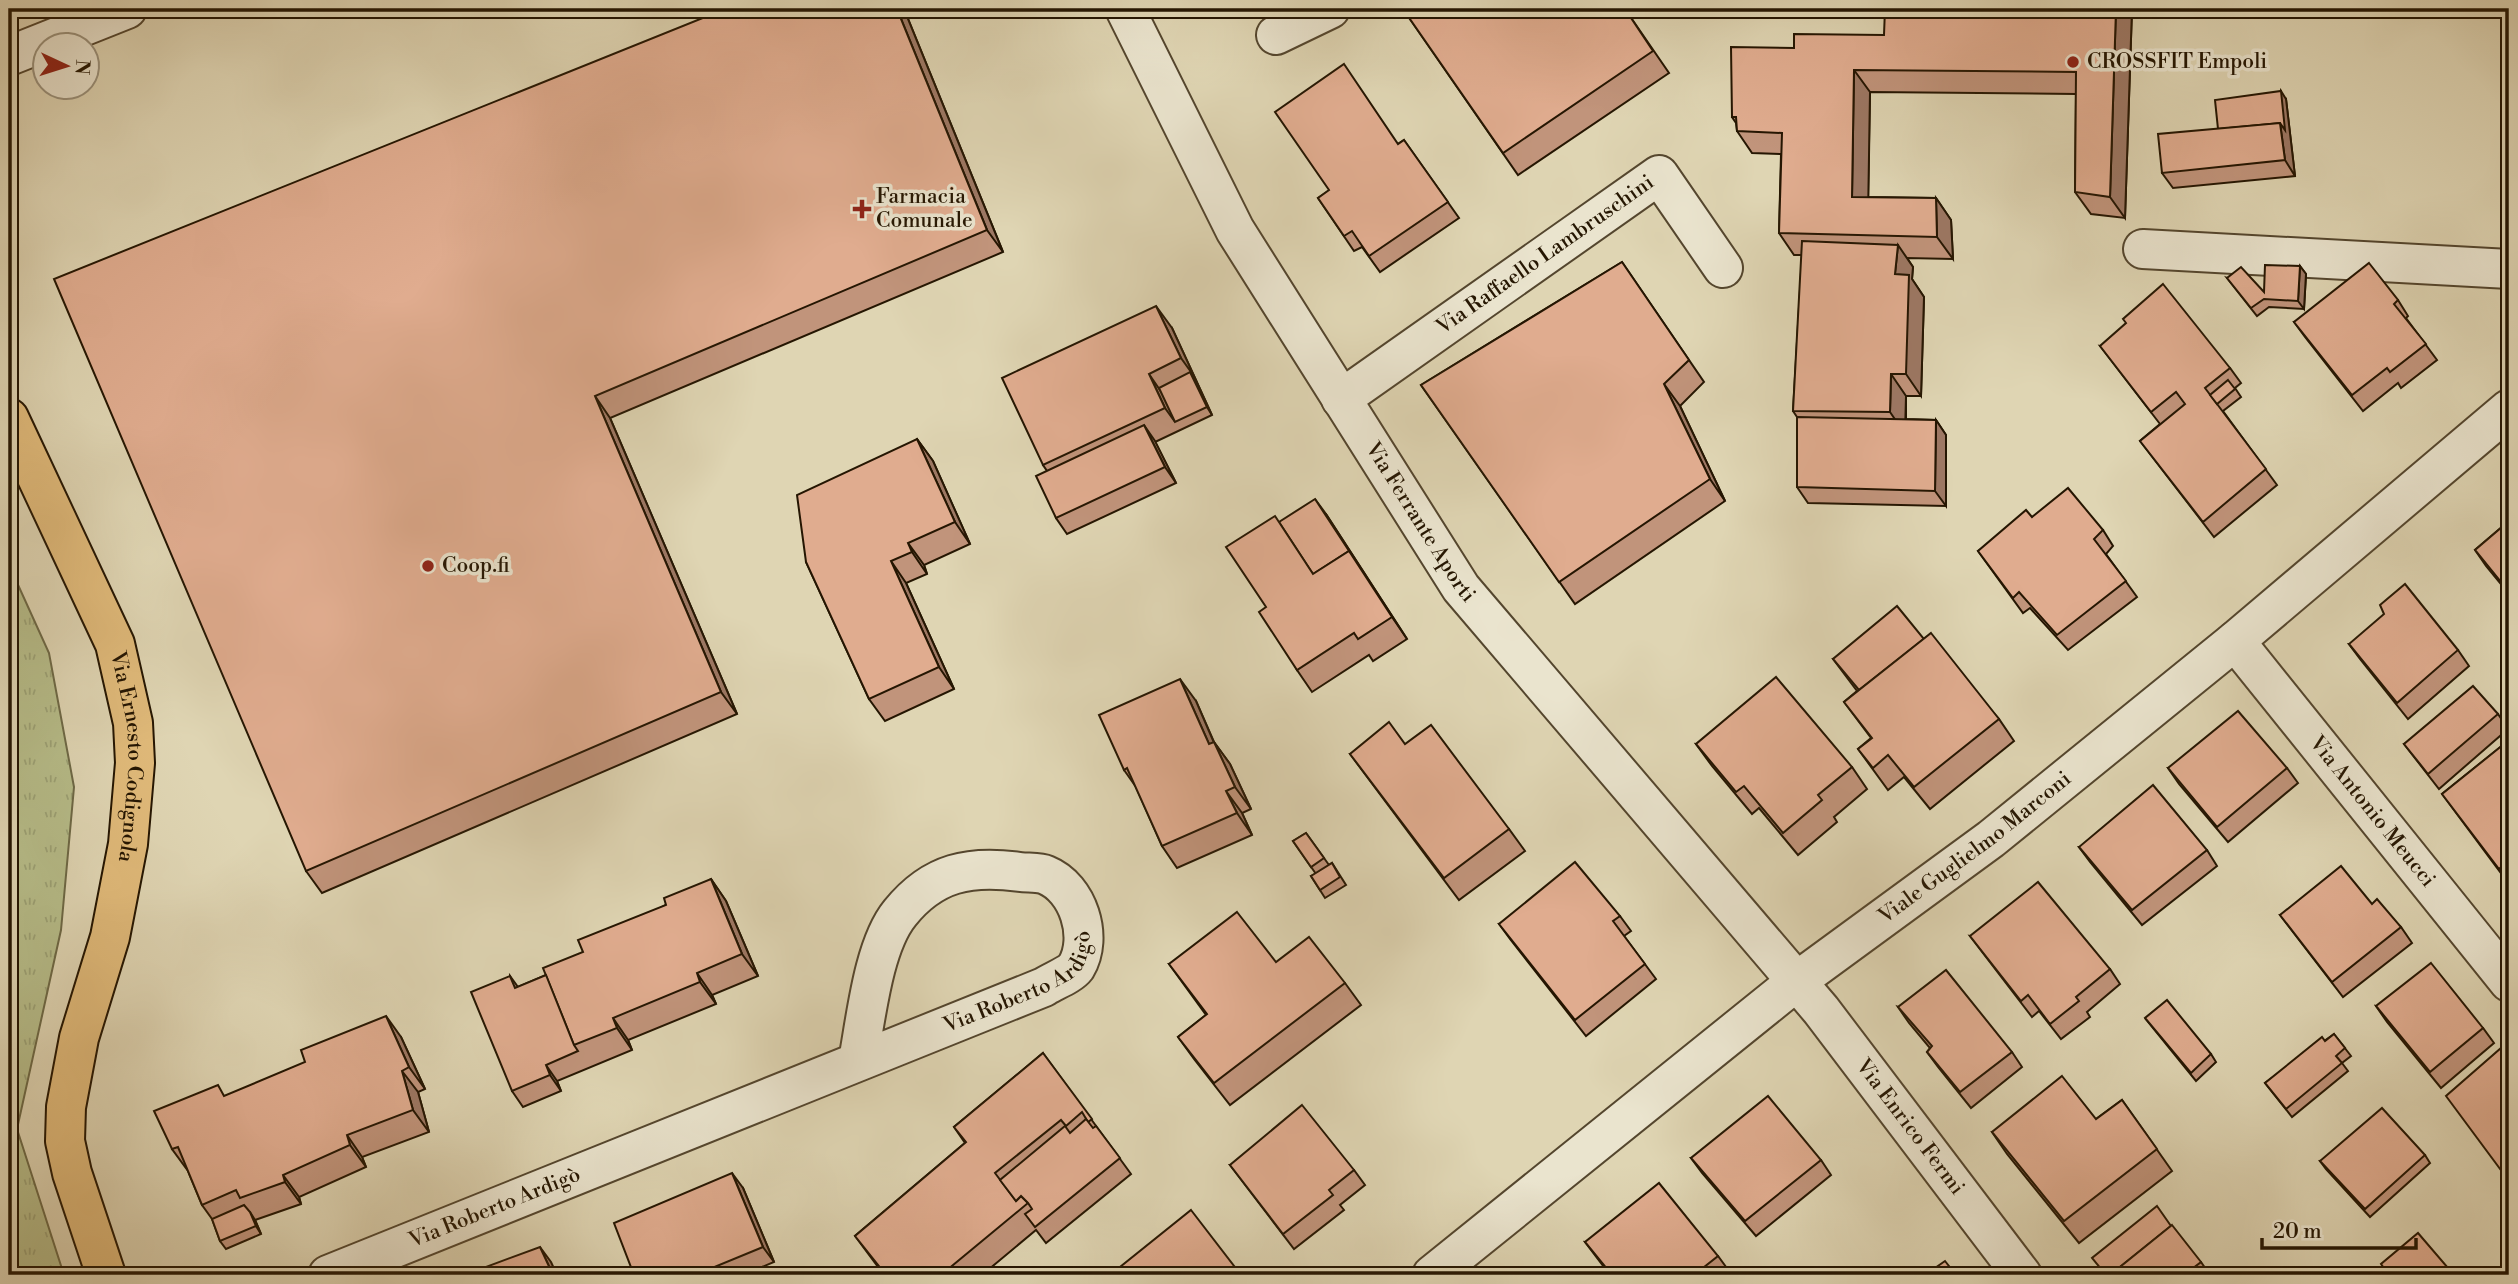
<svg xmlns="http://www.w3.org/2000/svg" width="2518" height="1284" viewBox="0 0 2518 1284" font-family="'Libre Bodoni',serif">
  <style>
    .park { fill: url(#park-tufts); stroke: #6e6946; stroke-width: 2 }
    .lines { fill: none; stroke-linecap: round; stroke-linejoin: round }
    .minor-casing { stroke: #54462e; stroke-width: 42 }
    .major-casing { stroke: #251602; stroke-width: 42 }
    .minor { stroke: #eae4ce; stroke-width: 38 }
    .major { stroke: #e0ba7a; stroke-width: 38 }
    .wall { fill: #c1947b; stroke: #251602; stroke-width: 2 }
    .shaded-wall { fill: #9d7864; stroke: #251602; stroke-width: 2 }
    .building { fill: #e0ac8f; stroke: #251602; stroke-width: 2 }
    .poi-dot { fill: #8f2418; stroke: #eae4ce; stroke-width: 2.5 }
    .labels { text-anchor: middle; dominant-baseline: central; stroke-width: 7; stroke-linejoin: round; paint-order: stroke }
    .poi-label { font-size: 21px; fill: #251602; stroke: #eae4ce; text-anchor: start }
    .street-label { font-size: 21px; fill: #251602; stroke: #eae4ce }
  </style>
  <defs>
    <pattern id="park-tufts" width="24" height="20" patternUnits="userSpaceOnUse" patternTransform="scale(1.75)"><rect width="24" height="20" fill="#b6bc89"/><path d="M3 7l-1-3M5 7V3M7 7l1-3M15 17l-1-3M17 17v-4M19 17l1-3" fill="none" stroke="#9ca175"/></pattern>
  </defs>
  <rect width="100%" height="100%" fill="#dfd5b3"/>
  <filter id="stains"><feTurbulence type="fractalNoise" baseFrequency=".00286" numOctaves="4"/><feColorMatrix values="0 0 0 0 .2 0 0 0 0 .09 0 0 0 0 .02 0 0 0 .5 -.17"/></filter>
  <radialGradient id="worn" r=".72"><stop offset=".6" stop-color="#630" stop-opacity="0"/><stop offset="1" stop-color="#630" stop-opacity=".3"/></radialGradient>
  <!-- park -->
  <path class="park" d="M9,565L49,653L74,787L61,930L17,1129L64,1275H9Z"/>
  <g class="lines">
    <!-- minor casing -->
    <g class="minor-casing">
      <g id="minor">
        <path id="s1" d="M1125,9L1235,230L1461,588L1821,1010L2022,1275"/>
        <path d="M1276,35L1330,9"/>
        <path d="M9,56L127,9"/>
        <path d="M2143,249L2509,269"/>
        <path id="s2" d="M1341,399L1659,175L1723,268"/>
        <path id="s3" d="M2235,641L2509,982"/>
        <path id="s4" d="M328,1275L1044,987C1053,981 1070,975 1076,967C1094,937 1078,888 1046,875C1039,872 1028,873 1020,872C970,865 933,872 900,913C873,946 866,1019 858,1061"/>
        <path id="s5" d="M1432,1275L1797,981L1991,839L2235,641L2509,409"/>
      </g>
    </g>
    <!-- major casing -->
    <g class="major-casing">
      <g id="major">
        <path id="s6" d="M9,418L115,644L133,723L135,763L128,844L110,937L79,1038L66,1107L65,1141L72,1173L106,1275"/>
      </g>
    </g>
    <!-- minor -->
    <use href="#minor" class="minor"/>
    <!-- major -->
    <use href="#major" class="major"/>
  </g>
  <!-- wall -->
  <g class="wall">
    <path d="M725,9H904L1003,252L610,418L737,714L322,893L306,871Z"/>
    <path d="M1403,9H1625L1669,73L1518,175Z"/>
    <path d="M2132,9L2125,218L2091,214L2075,192L2076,94L1870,92L1868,197L1936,198L1951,220L1953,259L1907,258L1913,267L1912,279L1924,297L1921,396H1906V419L1936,420L1946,435V506L1808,503L1797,487V417L1793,411L1802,255H1794L1779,233L1781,154L1752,153L1737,131L1736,123L1732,117L1794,48L1884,35Z"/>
    <path d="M2286,99L2295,176L2173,188L2162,173L2218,129Z"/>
    <path d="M1404,140L1459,218L1380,272L1362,247L1354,251L1318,198Z"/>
    <path d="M1622,262L1704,382L1680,406L1725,501L1575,604L1421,385Z"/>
    <path d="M2300,266L2306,274L2304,309L2269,307L2257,316L2227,278L2264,292Z"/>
    <path d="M2398,300L2408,316L2406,318L2437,360L2401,388L2398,383L2363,411L2305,337L2294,322Z"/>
    <path d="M1172,328L1212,415L1155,442L1176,483L1067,534L1056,518L1047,471L1043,465Z"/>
    <path d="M2100,346L2230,368L2241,383L2235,388L2241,397L2223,411L2277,485L2214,537L2140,441L2160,424Z"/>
    <path d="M917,439L933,461L970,544L924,565L927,574L906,583L954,689L885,721L869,699L806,562Z"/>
    <path d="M1326,514L1407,639L1373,661L1369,655L1312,692L1297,670L1266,607L1279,522Z"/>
    <path d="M2032,517L2103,530L2113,546L2106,554L2137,597L2068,650L2030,608L2023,613L1978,551Z"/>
    <path d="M2509,521V594L2486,566L2475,550Z"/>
    <path d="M1924,639L1999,719L2014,741L1930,809L1904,777L1888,790L1858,749L1871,738L1844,702L1857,691L1833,659Z"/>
    <path d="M2349,644L2458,650L2469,666L2408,719L2360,659Z"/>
    <path d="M1196,701L1214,742L1230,764L1251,809L1242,813L1252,835L1177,868L1162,846L1136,787L1124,770Z"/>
    <path d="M2498,714L2508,729L2439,789L2404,744Z"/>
    <path d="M2509,740V884L2442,794Z"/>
    <path d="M1405,744L1509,829L1525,851L1459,900L1350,754Z"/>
    <path d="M1696,744L1852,767L1867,789L1834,817L1837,822L1798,855L1759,808L1752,814L1712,766Z"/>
    <path d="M2168,768H2287L2298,783L2228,842L2179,784Z"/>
    <path d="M1306,833L1329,865L1332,863L1346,885L1325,898L1311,876L1316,874L1293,841Z"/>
    <path d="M2079,847L2207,850L2217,866L2142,925L2090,862Z"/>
    <path d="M711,879L726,901L758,976L712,995L716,1004L628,1040L632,1050L557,1081L561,1091L523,1107L512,1091L510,976L518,987L546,975L583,952Z"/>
    <path d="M2372,904L2401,927L2412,943L2343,997L2280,915Z"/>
    <path d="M1620,916L1631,931L1624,936L1656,979L1586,1036L1510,939L1499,924Z"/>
    <path d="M1970,936L2110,969L2120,984L2087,1012L2090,1017L2061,1039L2039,1011L2032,1017Z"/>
    <path d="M1276,962L1345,983L1361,1005L1230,1105L1194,1059L1178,1037L1206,1015L1169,964Z"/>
    <path d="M2376,1006L2483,1028L2494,1043L2441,1088L2387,1022Z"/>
    <path d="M1898,1007L2012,1052L2022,1067L1971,1108L1938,1067L1927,1052L1930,1048L1909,1023Z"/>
    <path d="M2145,1018L2211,1054L2216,1062L2196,1081Z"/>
    <path d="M2334,1034L2351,1056L2342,1063L2348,1071L2292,1117L2265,1083Z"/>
    <path d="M401,1037L425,1089L418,1092L429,1132L362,1157L366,1167L299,1197L301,1204L255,1220L261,1234L226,1249L220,1241L212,1219L202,1205L188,1171L172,1149L226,1096Z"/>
    <path d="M1043,1053L1131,1174L1046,1243L1036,1230L982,1275H884L855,1236L965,1143L954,1127Z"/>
    <path d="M2122,1100L2172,1171L2079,1243L2007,1154L1992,1132L2096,1119Z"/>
    <path d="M2425,1155L2430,1163L2370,1217L2326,1169L2320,1161Z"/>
    <path d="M1691,1158L1821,1160L1831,1175L1756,1236L1702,1173Z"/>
    <path d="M1230,1165L1354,1170L1365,1185L1340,1205L1344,1210L1294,1249Z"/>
    <path d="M743,1188L774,1262L743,1275H634Z"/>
    <path d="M1585,1242L1718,1256L1729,1271L1724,1275H1610Z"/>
    <path d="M2201,1262L2210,1275H2105Z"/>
  </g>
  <!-- shaded-wall -->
  <g class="shaded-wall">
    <path d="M897,9H904L1003,252L987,230Z"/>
    <path d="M2116,9H2132L2125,218L2110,197Z"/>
    <path d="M1854,70L1870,92L1868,219L1852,197Z"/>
    <path d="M2281,91L2286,99L2295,176L2285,160L2280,123Z"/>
    <path d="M1936,198L1951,220L1953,259L1937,237Z"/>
    <path d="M1898,245L1913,267L1912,279L1924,297L1921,396L1906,374L1895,274Z"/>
    <path d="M2300,266L2306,274L2304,309L2298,301Z"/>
    <path d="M1156,306L1172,328L1212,415L1207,407L1191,372L1181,358Z"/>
    <path d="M1149,374L1164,396L1175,422L1165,408Z"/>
    <path d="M1891,374L1906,396L1905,434L1890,412Z"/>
    <path d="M1664,384L1680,406L1725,501L1710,479Z"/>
    <path d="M595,396L610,418L737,714L721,692Z"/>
    <path d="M1936,420L1946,435V506L1935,491Z"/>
    <path d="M1144,425L1155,441L1176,483L1165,467Z"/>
    <path d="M917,439L933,461L970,544L955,522Z"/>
    <path d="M1315,499L1326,514L1407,639L1392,617Z"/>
    <path d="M908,543L924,565L927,574L912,552Z"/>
    <path d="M891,561L906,583L954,689L939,667Z"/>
    <path d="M1180,679L1196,701L1224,766L1209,744Z"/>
    <path d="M1214,742L1230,764L1251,809L1235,787Z"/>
    <path d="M1226,791L1242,813L1252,835L1237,813Z"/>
    <path d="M711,879L726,901L758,976L742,954Z"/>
    <path d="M697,973L712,995L716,1004L700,982Z"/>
    <path d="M386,1016L401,1037L425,1089L409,1067Z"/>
    <path d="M613,1018L628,1040L632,1050L617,1028Z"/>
    <path d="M546,1065L557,1081L561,1091L550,1075Z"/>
    <path d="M402,1071L418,1092L429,1132L413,1110Z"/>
    <path d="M347,1135L362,1157L366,1167L350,1145Z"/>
    <path d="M732,1173L743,1188L774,1262L763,1247Z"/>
    <path d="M283,1175L299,1197L301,1204L285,1182Z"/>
    <path d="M250,1212L255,1220L261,1234L256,1226Z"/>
    <path d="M540,1247L551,1262L557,1275H553Z"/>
  </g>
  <!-- building -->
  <g class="building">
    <path d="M725,9H897L987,230L595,396L721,692L306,871L54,279Z"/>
    <path d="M1403,9H1625L1653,51L1503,153Z"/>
    <path d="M1885,9H2116L2110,197L2075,192L2076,72L1854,70L1852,197L1936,198L1937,237L1779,233L1782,133L1737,131L1736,117H1732L1731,47L1794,48V34L1884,35Z"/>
    <path d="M1344,64L1398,144L1404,140L1448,202L1369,256L1352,231L1344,236L1318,198L1329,190L1275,112Z"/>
    <path d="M2281,91L2285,130L2280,123L2218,129L2215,100Z"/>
    <path d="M2280,123L2285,160L2162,173L2158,134Z"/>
    <path d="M1802,241L1898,245L1895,274L1909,275L1906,374H1891L1890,412L1793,411Z"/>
    <path d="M1622,262L1689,360L1664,384L1710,479L1559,582L1421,385Z"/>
    <path d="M2369,263L2398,300L2394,304L2426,344L2390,372L2387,368L2352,395L2294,322Z"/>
    <path d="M2265,265L2300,266L2298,301L2264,299L2251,308L2227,278L2241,267L2264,292Z"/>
    <path d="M2163,284L2230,368L2205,388L2266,469L2203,522L2140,441L2185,404L2176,392L2151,412L2100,346L2126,323L2123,319Z"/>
    <path d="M1156,306L1181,358L1149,374L1165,408L1043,465L1002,378Z"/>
    <path d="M1190,372L1207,407L1175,422L1159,388Z"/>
    <path d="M2228,380L2235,389L2217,404L2210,395Z"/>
    <path d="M1797,417L1936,420L1935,491L1797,487Z"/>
    <path d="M1144,425L1165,467L1056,518L1036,476Z"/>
    <path d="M917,439L955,522L908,543L912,552L891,561L939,667L869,699L806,562L797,495Z"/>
    <path d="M2068,488L2103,530L2094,539L2126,581L2057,635L2019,592L2013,598L1978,551L2026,510L2032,517Z"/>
    <path d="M1315,499L1353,557L1349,551L1313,574L1279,522Z"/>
    <path d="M1275,516L1313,574L1349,551L1392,617L1358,639L1354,633L1297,670L1259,612L1266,607L1226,547Z"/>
    <path d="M2509,521V592L2475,550Z"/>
    <path d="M2405,584L2458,650L2397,703L2349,644L2384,614L2380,605Z"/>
    <path d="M1897,606L1924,639L1859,690L1833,659Z"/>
    <path d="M1931,633L1999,719L1914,787L1888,755L1873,768L1858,749L1872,738L1844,702Z"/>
    <path d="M1776,677L1852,767L1818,795L1822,800L1783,833L1744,786L1736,792L1696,744Z"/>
    <path d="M1180,679L1209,744L1214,742L1235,787L1226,791L1237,813L1162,846L1127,768L1124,770L1099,715Z"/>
    <path d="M2473,686L2498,714L2428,774L2404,744Z"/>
    <path d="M2238,711L2287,768L2217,827L2168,768Z"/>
    <path d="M1389,722L1405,744L1431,725L1509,829L1444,878L1350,754Z"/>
    <path d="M2509,740V860L2499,869L2442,794Z"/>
    <path d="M2153,785L2207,850L2132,910L2079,847Z"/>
    <path d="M1306,833L1324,858L1311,867L1293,841Z"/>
    <path d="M1575,862L1620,916L1613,921L1645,964L1575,1020L1499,924Z"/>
    <path d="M1332,863L1340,877L1320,890L1311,876Z"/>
    <path d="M2341,866L2372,904L2377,899L2401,927L2332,982L2280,915Z"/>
    <path d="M711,879L742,954L697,973L700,982L613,1018L617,1028L574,1045L543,968L583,952L578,940L666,905L664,898Z"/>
    <path d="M2038,882L2110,969L2076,997L2079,1001L2050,1024L2028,995L2021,1001L1970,936Z"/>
    <path d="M1237,912L1276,962L1309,937L1345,983L1214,1083L1178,1037L1207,1014L1169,964Z"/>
    <path d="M2431,963L2483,1028L2430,1072L2376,1006Z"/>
    <path d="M1946,970L2012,1052L1960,1092L1927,1052L1932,1046L1898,1007Z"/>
    <path d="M546,975L574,1045L578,1051L546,1065L550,1075L512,1091L471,992L510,976L515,988Z"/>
    <path d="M2167,1000L2211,1054L2191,1073L2145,1018Z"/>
    <path d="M386,1016L409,1067L402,1071L413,1110L347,1135L350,1145L283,1175L285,1182L240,1198L236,1190L202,1205L178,1147L172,1149L154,1111L218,1085L224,1096L305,1062L301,1050Z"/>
    <path d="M2334,1034L2345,1048L2336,1056L2342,1063L2286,1109L2265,1083L2322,1037L2325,1041Z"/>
    <path d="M2501,1048L2509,1058V1181L2446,1096Z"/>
    <path d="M1043,1053L1092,1119L1088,1122L1082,1112L1066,1126L1061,1120L995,1173L1016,1201L1021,1196L1028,1203L941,1275H886L855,1236L966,1142L954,1127Z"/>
    <path d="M2062,1076L2096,1119L2122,1100L2157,1149L2064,1221L1992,1132Z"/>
    <path d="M1768,1096L1821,1160L1745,1221L1691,1158Z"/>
    <path d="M1302,1105L1354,1170L1329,1190L1333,1195L1283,1234L1230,1165Z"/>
    <path d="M2382,1108L2425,1155L2365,1209L2320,1161Z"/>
    <path d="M1086,1119L1093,1128L1096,1126L1120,1158L1035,1227L1025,1214L1032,1209L1028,1203L1021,1196L1016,1201L1000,1180L1065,1126L1070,1133Z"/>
    <path d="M732,1173L763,1247L695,1275H634L614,1223Z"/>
    <path d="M1659,1183L1718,1256L1694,1275H1612L1585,1242Z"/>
    <path d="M244,1205L250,1212L256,1226L220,1241L212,1219Z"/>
    <path d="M2157,1206L2171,1226L2110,1275H2106L2092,1258Z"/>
    <path d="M1191,1210L1241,1275H1110Z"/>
    <path d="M2172,1225L2201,1262L2184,1275H2110Z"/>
    <path d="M2418,1233L2454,1275H2389L2381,1264Z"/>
    <path d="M540,1247L553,1275L548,1269L532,1275H483L485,1274L483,1268Z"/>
    <path d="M1945,1261L1956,1275H1925Z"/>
    <path d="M548,1269L551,1275H532Z"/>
  </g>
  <!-- markers -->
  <g class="poi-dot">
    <circle cx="2073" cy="62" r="7"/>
    <path d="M858.5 198.5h7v7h7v7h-7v7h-7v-7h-7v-7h7z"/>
    <circle cx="428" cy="566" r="7"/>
  </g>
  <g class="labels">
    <!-- poi labels -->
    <g class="poi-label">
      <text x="2087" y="62">CROSSFIT Empoli</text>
      <text x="876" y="197">Farmacia<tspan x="876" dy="24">Comunale</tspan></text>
      <text x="442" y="566">Coop.fi</text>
    </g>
    <!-- street labels -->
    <g class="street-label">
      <text stroke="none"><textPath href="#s2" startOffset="250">Via Raffaello Lambruschini</textPath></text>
      <text stroke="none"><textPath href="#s1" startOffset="593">Via Ferrante Aporti</textPath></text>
      <text stroke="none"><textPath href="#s6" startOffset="364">Via Ernesto Codignola</textPath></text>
      <text stroke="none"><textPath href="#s3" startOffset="219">Via Antonio Meucci</textPath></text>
      <text stroke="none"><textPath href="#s5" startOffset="691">Viale Guglielmo Marconi</textPath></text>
      <text stroke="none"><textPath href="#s4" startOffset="756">Via Roberto Ardigò</textPath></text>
      <text stroke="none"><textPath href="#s1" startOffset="1372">Via Enrico Fermi</textPath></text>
      <text stroke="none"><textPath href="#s4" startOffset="180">Via Roberto Ardigò</textPath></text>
    </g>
  </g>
  <!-- margin -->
  <rect width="2518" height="1284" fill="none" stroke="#dfd5b3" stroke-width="35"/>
  <rect x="10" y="10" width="2497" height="1263" fill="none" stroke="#251602" stroke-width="3.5"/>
  <rect x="18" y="18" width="2483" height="1249" fill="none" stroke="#251602" stroke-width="2"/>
  <!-- north arrow -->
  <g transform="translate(66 66) rotate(94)"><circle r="33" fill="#eae4ce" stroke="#9b927c" stroke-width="2"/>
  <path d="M0-5L12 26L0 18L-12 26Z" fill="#8f2418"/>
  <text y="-10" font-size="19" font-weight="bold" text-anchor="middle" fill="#251602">N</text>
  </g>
  <!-- scale -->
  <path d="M2262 1238v10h154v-10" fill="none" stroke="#251602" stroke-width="3.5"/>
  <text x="2273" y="1238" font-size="21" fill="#251602" stroke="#eae4ce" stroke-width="5" paint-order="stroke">20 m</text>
  <rect width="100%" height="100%" filter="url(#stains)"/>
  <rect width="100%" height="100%" fill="url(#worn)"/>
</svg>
